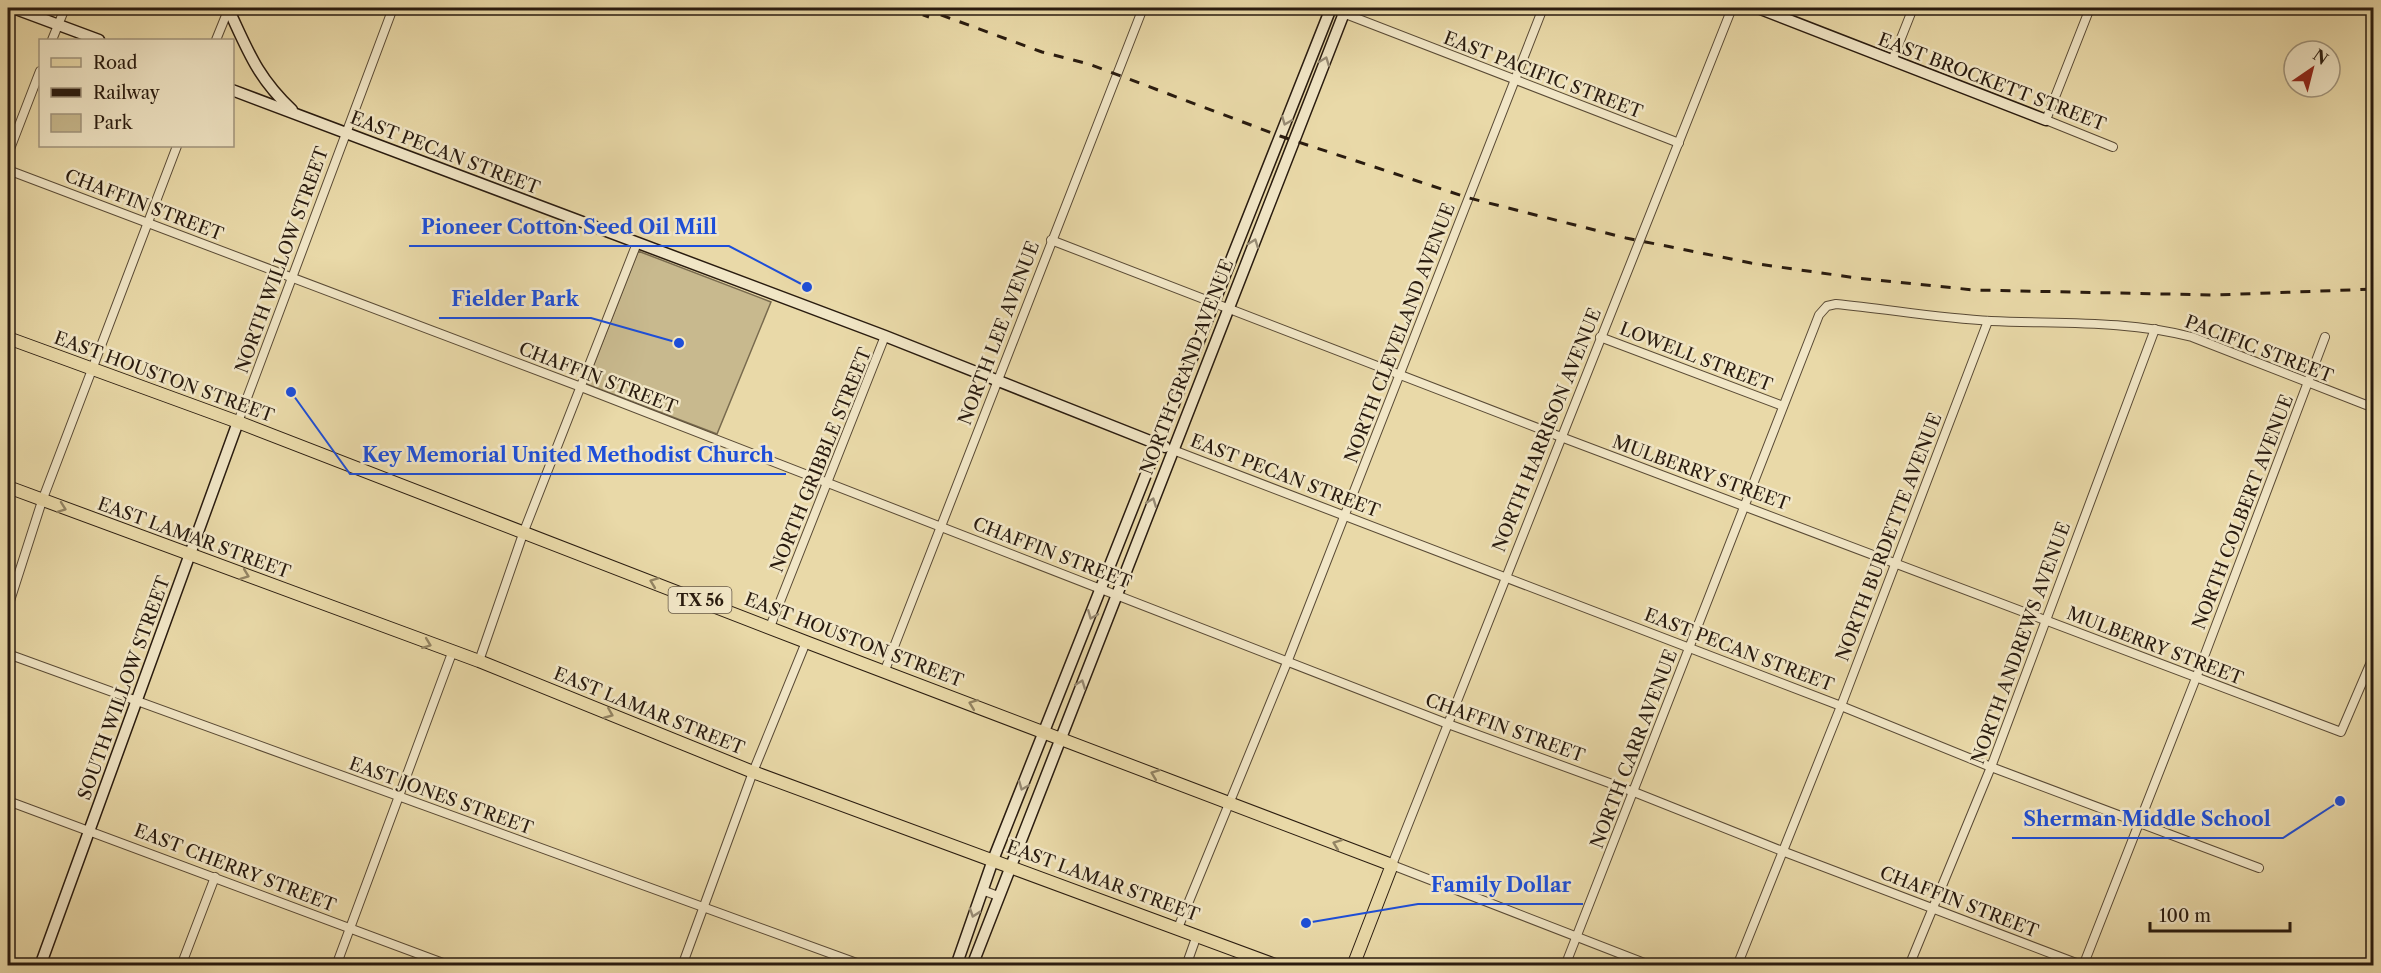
<svg xmlns="http://www.w3.org/2000/svg" width="2381" height="973" viewBox="0 0 2381 973" font-family="'Libre Caslon Text',serif">
  <style>
    .green { fill: #c8b98e; stroke: #786a4e; stroke-width: 1.5 }
    .lines { fill: none; stroke-linecap: round; stroke-linejoin: round }
    .street-casing { stroke: #594a35; stroke-width: 10 }
    .secondary-casing { stroke: #291b0f; stroke-width: 13 }
    .primary-casing { stroke: #291b0f; stroke-width: 14 }
    .street { stroke: #f1e6c6; stroke-width: 8 }
    .secondary { stroke: #f1e6c6; stroke-width: 10 }
    .primary { stroke: #e9d9a8; stroke-width: 12 }
    .rail { stroke: #291b0f; stroke-width: 3; stroke-dasharray: 10 10; stroke-linecap: butt }
    .oneway { stroke: #978b74 }
    .oneway2 { stroke: #938463 }
    .labels { text-anchor: middle; dominant-baseline: central; stroke-width: 5; stroke-linejoin: round; paint-order: stroke }
    .shield { fill: #f1e6c6; stroke: #655846; stroke-width: 1.5 }
    .shield-label { font-size: 16px; font-weight: bold; fill: #291b0f }
    .street-label { font-size: 18px; fill: #291b0f; stroke: #f1e6c6 }
    .leader { fill: none; stroke: #1d4ed8; stroke-width: 2 }
    .callout-dot { fill: #1d4ed8; stroke: #f1e6c6; stroke-width: 2 }
    .callout-label { font-size: 20px; text-anchor: middle; font-weight: bold; fill: #1d4ed8; stroke: #f1e6c6; stroke-width: 5; stroke-linejoin: round; paint-order: stroke }
  </style>
  <rect width="100%" height="100%" fill="#e9d9a8"/>
  <filter id="stains"><feTurbulence type="fractalNoise" baseFrequency=".00333" numOctaves="4"/><feColorMatrix values="0 0 0 0 .2 0 0 0 0 .09 0 0 0 0 .02 0 0 0 .5 -.17"/></filter>
  <radialGradient id="worn" r=".72"><stop offset=".6" stop-color="#630" stop-opacity="0"/><stop offset="1" stop-color="#630" stop-opacity=".3"/></radialGradient>
  <!-- green -->
  <path class="green" d="M638,251L771,302L717,434L586,384Z"/>
  <g class="lines">
    <!-- street casing -->
    <g class="street-casing">
      <g id="street">
        <path d="M1330,8L1679,143"/>
        <path d="M2090,8L2046,120L2113,147"/>
        <path d="M52,40L65,8"/>
        <path d="M216,40L229,8"/>
        <path d="M1892,61L1913,8"/>
        <path d="M8,154L40,71"/>
        <path d="M8,170L581,387L1448,724L1634,792L1782,851L2084,966"/>
        <path d="M1051,240L1561,437L2341,732L2374,655"/>
        <path d="M1600,337L1783,406"/>
        <path d="M238,422L393,8"/>
        <path d="M1173,450L1841,706L1991,767L2259,868"/>
        <path d="M8,607L42,501L177,146"/>
        <path d="M770,627L885,336"/>
        <path d="M8,654L865,966"/>
        <path d="M479,661L524,531L637,243"/>
        <path d="M885,670L1143,8"/>
        <path d="M8,801L451,966"/>
        <path d="M982,890L998,896"/>
        <path d="M1178,928L1288,660L1543,8"/>
        <path d="M181,966L215,877"/>
        <path d="M336,966L452,653"/>
        <path d="M682,966L753,772L806,642"/>
        <path d="M1186,966L1197,935"/>
        <path d="M1565,966L1819,315L1827,306L1836,304C1887,309 1939,318 1991,321C2058,324 2126,320 2192,337L2374,408"/>
        <path d="M1652,966L1392,865L1732,8"/>
        <path d="M1737,966L1841,706L1988,321"/>
        <path d="M1909,966L1991,767L2155,329"/>
        <path d="M2083,966L2196,678L2325,337"/>
      </g>
    </g>
    <!-- secondary casing -->
    <g class="secondary-casing">
      <g id="secondary">
        <path d="M13,8L99,40"/>
        <path d="M228,8C248,51 257,77 292,110"/>
        <path d="M1758,8L2046,120"/>
        <path d="M232,90L885,336L1165,447"/>
        <path d="M40,966L238,422"/>
        <path d="M956,966L993,860L1331,8"/>
        <path d="M972,966L1346,8"/>
      </g>
    </g>
    <!-- primary casing -->
    <g class="primary-casing">
      <g id="primary">
        <path d="M8,338L238,422L806,642L1392,865L1353,966"/>
        <path d="M8,487L479,661L753,772L1278,966"/>
      </g>
    </g>
    <!-- street -->
    <use href="#street" class="street"/>
    <!-- secondary -->
    <use href="#secondary" class="secondary"/>
    <!-- primary -->
    <use href="#primary" class="primary"/>
    <!-- rail -->
    <g class="rail">
      <path d="M904,8L929,17"/>
      <path d="M922,8L1042,52L1089,64L1280,136L1469,198L1626,238L1751,263L1857,278L1974,290L2214,295L2374,289"/>
    </g>
  </g>
  <!-- one-way arrows -->
  <defs><path id="oneway-chevron" d="M-2-3.5L2.5 0L-2 3.5" fill="none" stroke-width="1.6" stroke-linecap="round" stroke-linejoin="round" transform="scale(1.5)"/></defs>
  <g class="oneway">
    <use href="#oneway-chevron" transform="translate(1325 61) rotate(-69)"/>
    <use href="#oneway-chevron" transform="translate(1286 121) rotate(112)"/>
    <use href="#oneway-chevron" transform="translate(1254 243) rotate(-69)"/>
    <use href="#oneway-chevron" transform="translate(1152 502) rotate(-69)"/>
    <use href="#oneway-chevron" transform="translate(1092 615) rotate(112)"/>
    <use href="#oneway-chevron" transform="translate(1081 684) rotate(-69)"/>
    <use href="#oneway-chevron" transform="translate(1023 786) rotate(112)"/>
    <use href="#oneway-chevron" transform="translate(974 913) rotate(109)"/>
  </g>
  <g class="oneway2">
    <use href="#oneway-chevron" transform="translate(62 508) rotate(20)"/>
    <use href="#oneway-chevron" transform="translate(245 575) rotate(21)"/>
    <use href="#oneway-chevron" transform="translate(654 582) rotate(-159)"/>
    <use href="#oneway-chevron" transform="translate(427 644) rotate(21)"/>
    <use href="#oneway-chevron" transform="translate(973 704) rotate(-159)"/>
    <use href="#oneway-chevron" transform="translate(609 714) rotate(22)"/>
    <use href="#oneway-chevron" transform="translate(1155 774) rotate(-159)"/>
    <use href="#oneway-chevron" transform="translate(1337 844) rotate(-159)"/>
  </g>
  <g class="labels">
    <!-- shield labels -->
    <rect class="shield" x="668.5" y="587" width="63" height="26" rx="4.5"/>
    <g class="shield-label">
      <text x="700" y="600">TX 56</text>
    </g>
    <!-- street labels -->
    <g class="street-label">
      <text transform="translate(1543 75) rotate(21)">EAST PACIFIC STREET</text>
      <text transform="translate(1992 82) rotate(21)">EAST BROCKETT STREET</text>
      <text transform="translate(445 153) rotate(21)">EAST PECAN STREET</text>
      <text transform="translate(144 205) rotate(21)">CHAFFIN STREET</text>
      <text transform="translate(282 260) rotate(-70)">NORTH WILLOW STREET</text>
      <text transform="translate(999 333) rotate(-69)">NORTH LEE AVENUE</text>
      <text transform="translate(1400 333) rotate(-69)">NORTH CLEVELAND AVENUE</text>
      <text transform="translate(2259 349) rotate(21)">PACIFIC STREET</text>
      <text transform="translate(1696 357) rotate(21)">LOWELL STREET</text>
      <text transform="translate(1187 367) rotate(-69)">NORTH GRAND AVENUE</text>
      <text transform="translate(164 377) rotate(20)">EAST HOUSTON STREET</text>
      <text transform="translate(598 378) rotate(21)">CHAFFIN STREET</text>
      <text transform="translate(1547 430) rotate(-68)">NORTH HARRISON AVENUE</text>
      <text transform="translate(821 460) rotate(-68)">NORTH GRIBBLE STREET</text>
      <text transform="translate(1701 473) rotate(20)">MULBERRY STREET</text>
      <text transform="translate(1285 476) rotate(21)">EAST PECAN STREET</text>
      <text transform="translate(2243 512) rotate(-69)">NORTH COLBERT AVENUE</text>
      <text transform="translate(1889 537) rotate(-69)">NORTH BURDETTE AVENUE</text>
      <text transform="translate(194 538) rotate(20)">EAST LAMAR STREET</text>
      <text transform="translate(1052 553) rotate(21)">CHAFFIN STREET</text>
      <text transform="translate(854 640) rotate(21)">EAST HOUSTON STREET</text>
      <text transform="translate(2021 643) rotate(-70)">NORTH ANDREWS AVENUE</text>
      <text transform="translate(2155 646) rotate(21)">MULBERRY STREET</text>
      <text transform="translate(1739 650) rotate(21)">EAST PECAN STREET</text>
      <text transform="translate(124 688) rotate(-70)">SOUTH WILLOW STREET</text>
      <text transform="translate(649 711) rotate(22)">EAST LAMAR STREET</text>
      <text transform="translate(1505 728) rotate(20)">CHAFFIN STREET</text>
      <text transform="translate(1634 749) rotate(-69)">NORTH CARR AVENUE</text>
      <text transform="translate(441 796) rotate(20)">EAST JONES STREET</text>
      <text transform="translate(235 868) rotate(21)">EAST CHERRY STREET</text>
      <text transform="translate(1103 881) rotate(20)">EAST LAMAR STREET</text>
      <text transform="translate(1959 902) rotate(21)">CHAFFIN STREET</text>
    </g>
  </g>
  <!-- callouts -->
  <path class="leader" d="M807 287L729 246H409M679 343L591 318H439M291 392L350 474H786M2340 801L2283 838H2012M1306 923L1418 904H1583"/>
  <g class="callout-dot">
    <circle cx="807" cy="287" r="6"/>
    <circle cx="679" cy="343" r="6"/>
    <circle cx="291" cy="392" r="6"/>
    <circle cx="2340" cy="801" r="6"/>
    <circle cx="1306" cy="923" r="6"/>
  </g>
  <g class="callout-label">
    <text x="569" y="234">Pioneer Cotton Seed Oil Mill</text>
    <text x="515" y="306">Fielder Park</text>
    <text x="568" y="462">Key Memorial United Methodist Church</text>
    <text x="2147" y="826">Sherman Middle School</text>
    <text x="1501" y="892">Family Dollar</text>
  </g>
  <!-- margin -->
  <rect width="2381" height="973" fill="none" stroke="#e9d9a8" stroke-width="30"/>
  <rect x="9" y="9" width="2363" height="955" fill="none" stroke="#291b0f" stroke-width="3"/>
  <rect x="15" y="15" width="2351" height="943" fill="none" stroke="#291b0f" stroke-width="1.5"/>
  <!-- legend -->
  <rect x="39" y="39" width="195" height="108" fill="#f1e6c6" stroke="#a1957d" stroke-width="1.5"/>
  <rect x="51" y="58" width="30" height="9" fill="#e9d9a8" stroke="#a1957d" stroke-width="1.5"/>
  <text x="93" y="69" font-size="18" fill="#291b0f">Road</text>
  <rect x="51" y="88" width="30" height="9" fill="#291b0f" stroke="#a1957d" stroke-width="1.5"/>
  <text x="93" y="99" font-size="18" fill="#291b0f">Railway</text>
  <rect x="51" y="114" width="30" height="18" fill="#c8b98e" stroke="#a1957d" stroke-width="1.5"/>
  <text x="93" y="129" font-size="18" fill="#291b0f">Park</text>
  <!-- north arrow -->
  <g transform="translate(2312 69) rotate(35)"><circle r="28" fill="#f1e6c6" stroke="#a1957d" stroke-width="1.5"/>
  <path d="M0-4.5L10 22L0 15L-10 22Z" fill="#8f2418"/>
  <text y="-9" font-size="16" font-weight="bold" text-anchor="middle" fill="#291b0f">N</text>
  </g>
  <!-- scale -->
  <path d="M2150 922v9h140v-9" fill="none" stroke="#291b0f" stroke-width="3"/>
  <text x="2159" y="922" font-size="18" fill="#291b0f" stroke="#f1e6c6" stroke-width="4.5" paint-order="stroke">100 m</text>
  <rect width="100%" height="100%" filter="url(#stains)"/>
  <rect width="100%" height="100%" fill="url(#worn)"/>
</svg>
